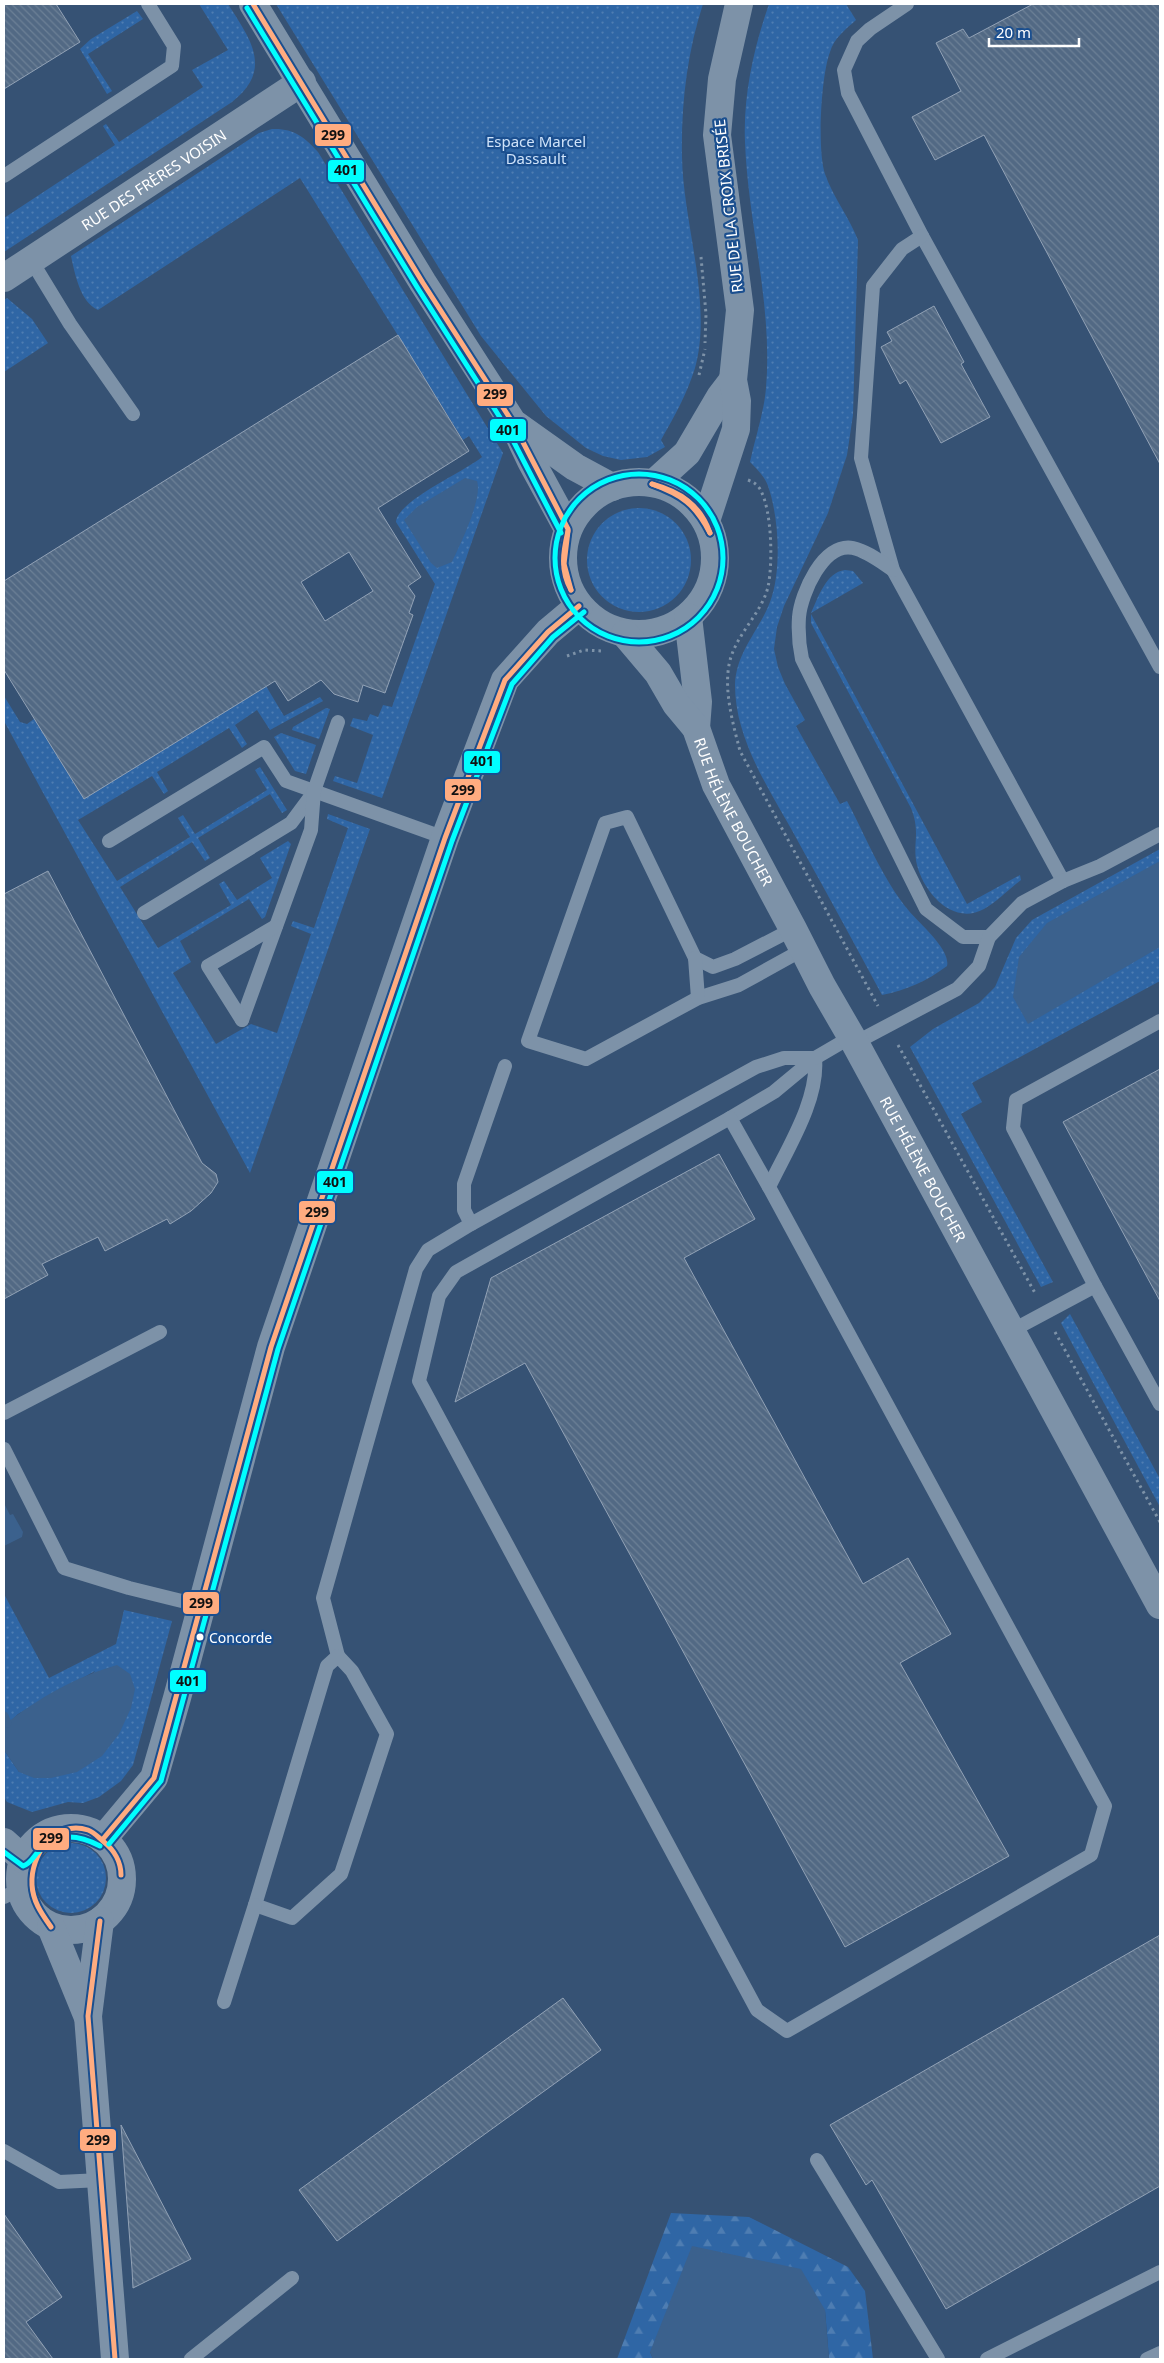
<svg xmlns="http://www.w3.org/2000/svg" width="1164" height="2363" viewBox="0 0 1164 2363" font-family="'Noto Sans',sans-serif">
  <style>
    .grass { fill: url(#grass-dots) }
    .forest { fill: url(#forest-firs) }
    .water { fill: #3b618d }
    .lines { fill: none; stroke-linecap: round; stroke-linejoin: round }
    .stream { stroke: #3b618d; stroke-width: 9 }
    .building { fill: url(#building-back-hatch); stroke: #92a2b6; fill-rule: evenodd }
    .path { stroke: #7d92a8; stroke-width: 3; stroke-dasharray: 2.5 4; stroke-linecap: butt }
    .lane { stroke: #7d92a8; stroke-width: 14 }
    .street { stroke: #7d92a8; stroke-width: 28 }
    .bus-1-casing { stroke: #1b4f8f; stroke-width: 9 }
    .bus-2-casing { stroke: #1b4f8f; stroke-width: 9 }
    .bus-1 { stroke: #ffac80; stroke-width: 5 }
    .bus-2 { stroke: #0ff; stroke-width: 5 }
    .bus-dot { fill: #fff; stroke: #1b4f8f; stroke-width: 2 }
    .labels { text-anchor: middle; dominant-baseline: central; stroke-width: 4.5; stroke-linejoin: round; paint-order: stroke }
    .bus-label { font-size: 14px; fill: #fff; stroke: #1b4f8f; text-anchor: start }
    .park-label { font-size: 15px; fill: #cfe3fa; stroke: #1b4f8f }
    .street-label { font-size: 15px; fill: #fff; stroke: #1b4f8f }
    .line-badge { stroke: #1b4f8f; stroke-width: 2 }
    .pale-badge-label { font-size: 14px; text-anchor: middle; font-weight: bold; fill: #111 }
  </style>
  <defs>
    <pattern id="grass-dots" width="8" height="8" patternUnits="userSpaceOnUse" patternTransform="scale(1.25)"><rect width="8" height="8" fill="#2f66a5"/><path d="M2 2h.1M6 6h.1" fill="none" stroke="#4e7db2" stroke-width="1.8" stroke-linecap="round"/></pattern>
    <pattern id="forest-firs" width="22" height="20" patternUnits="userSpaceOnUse" patternTransform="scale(1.25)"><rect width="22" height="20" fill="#2f66a5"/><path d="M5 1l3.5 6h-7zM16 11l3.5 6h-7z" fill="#4e7db2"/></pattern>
    <pattern id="building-back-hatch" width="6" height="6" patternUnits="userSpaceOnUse" patternTransform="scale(1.25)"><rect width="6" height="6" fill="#526984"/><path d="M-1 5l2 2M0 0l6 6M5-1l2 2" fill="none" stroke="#6c8096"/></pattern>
  </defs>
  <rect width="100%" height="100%" fill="#365274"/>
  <!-- grass -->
  <g class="grass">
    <path d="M199,4H228C250,39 274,69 232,102L4,252V218L115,145L103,126L106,124L119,142L203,87L192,70L228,50Z"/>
    <path d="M276,4H703C687,53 681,105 682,157C683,223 713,304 695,368C687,394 674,417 661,440L665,447L647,457L621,460L603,456L586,448L546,416L481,336Z"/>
    <path d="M769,4H846L856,20C846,29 834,38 830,52C821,76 817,150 825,174C833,197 849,217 858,240L853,415L847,455L828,513L784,606L777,627L774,649L778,667L785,684L805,720L796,726L840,804L847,801C866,837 883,880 909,911C920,924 951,950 947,966C927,981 907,990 882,995C855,945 828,895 800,845C774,796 735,743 735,685C736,652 759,631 770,602C782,571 779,517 768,486C765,477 757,469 750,462C755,438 764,413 766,388C773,305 748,224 745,142C743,95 754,47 769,4Z"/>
    <path d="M137,11L143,19L88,54L112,91L107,94L80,49L91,39Z"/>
    <path d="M272,129C293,128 305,137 318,152L503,453L382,798L333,781L335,776L357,783L373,735L350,726L353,718L367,721L370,714L378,717L383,705L392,707L435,584L396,522C397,501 464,472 482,457L469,436L463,440L300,178L98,310C80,302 75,274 71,256L259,133Z"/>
    <path d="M7,298L32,319L48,343L4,372V300Z"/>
    <circle cx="639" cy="560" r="52"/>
    <path d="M845,570L853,571L863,583L811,613C818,598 826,572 845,570Z"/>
    <path d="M811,614L967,904L1020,875L1021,880C1009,889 997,902 984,909C953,926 924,893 917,865C912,844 921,833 911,808L811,623Z"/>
    <path d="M266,686L284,716L320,697L323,701L270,730L257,710L235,725L247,744L242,748L229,728L157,772L168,791L164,794L152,776L78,820L117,881L190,837L178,818L183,815L195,834L267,790L255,770L260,767L287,810L282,813L270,794L198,838L210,858L205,861L192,842L120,887L158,948L231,905L219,884L224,881L237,900L272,878L260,858L288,841L291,844L265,917L262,919L249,899L180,941L191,962L173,973L216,1044L251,1024L277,1033L311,934L291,926L293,921L314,928L348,828L327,819L328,814L370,829L250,1173L4,721V696L20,722L27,724L34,719Z"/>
    <path d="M326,708L330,709L319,739L292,730L293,727Z"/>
    <path d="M281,733L316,745L306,774L295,771L274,737Z"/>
    <path d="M1160,849V981L972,1083L982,1102L961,1114L1053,1282L1041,1287L910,1047L933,1029L979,1003L995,987L1016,938L1032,920Z"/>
    <path d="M1070,1314L1160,1479V1507L1061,1323Z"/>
    <path d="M4,1594L49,1678L116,1644L124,1610L172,1621L133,1765L121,1781L99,1797L83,1803L68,1802L32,1812L7,1802L4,1797V1750L19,1772L95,1671L18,1714L4,1728Z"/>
    <circle cx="71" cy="1878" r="35"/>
  </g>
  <!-- forest -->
  <path class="forest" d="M671,2213L749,2217L848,2267L865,2291L873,2359H829L825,2310L650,2352L653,2359H617Z"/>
  <!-- water -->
  <g class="water">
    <path d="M465,478L477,481C483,498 460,545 452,562L437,568L431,563L404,520L417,507Z"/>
    <path d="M1160,861V947L1028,1024L1013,997L1019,957L1047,923Z"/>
    <path d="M4,1503L10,1515L13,1514L23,1532L22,1537L4,1546Z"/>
    <path d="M117,1665L130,1674L135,1689L131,1708L119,1734L102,1756L77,1772L51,1778H34L19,1772L4,1750V1728L7,1723C38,1698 78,1676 117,1665Z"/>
    <path d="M692,2246L801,2269L825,2310L829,2359H653L650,2352Z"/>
  </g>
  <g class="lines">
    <!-- stream -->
    <path class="stream" d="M4,1716L7,1723"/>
  </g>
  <!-- building -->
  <g class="building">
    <path d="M4,4H56L80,42L4,89Z"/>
    <path d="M1033,4H1160V464L984,135L935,160L912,117L961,91L936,43L963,29L969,38Z"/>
    <path d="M934,306L964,362L961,364L990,417L941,443L906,380L900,384L881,347L892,341L887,332Z"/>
    <path d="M398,335L469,451L378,508L421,577L408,586L415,596L409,613L413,615L385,693L363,685L358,702L334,694L321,680L288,701L275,681L84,799L4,670V581ZM349,552L373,591L325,621L301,582Z"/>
    <path d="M48,871L202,1163L216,1174L218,1182L211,1193L191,1211L170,1224L167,1219L105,1251L98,1237L42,1264L48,1275L4,1299V894Z"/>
    <path d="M1160,1069V1301L1063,1122Z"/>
    <path d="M719,1154L755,1219L684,1258L863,1584L908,1558L951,1634L900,1663L1009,1856L845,1947L525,1363L455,1402L491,1278Z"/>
    <path d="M1160,1935V2186L946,2309L872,2180L866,2185L830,2125Z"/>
    <path d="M563,1998L601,2050L337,2241L299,2190Z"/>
    <path d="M121,2125L191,2259L133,2288L132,2269Z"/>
    <path d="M4,2214L62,2297L26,2322L53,2359H4Z"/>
  </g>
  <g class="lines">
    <!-- path -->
    <g class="path">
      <path d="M701,257L706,314L705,343"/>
      <path d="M699,375L705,349"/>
      <path d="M748,480C753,482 757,484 760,489C772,510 773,563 768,587C761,615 734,636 729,665C724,692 733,724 740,751L878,1006"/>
      <path d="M567,656L584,650L602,651"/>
      <path d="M898,1045L1035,1293"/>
      <path d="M1055,1332L1160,1522"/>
    </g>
    <!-- lane -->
    <g class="lane">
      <path d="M907,4L870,29L857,41L844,70L848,93L922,236L1160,667"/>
      <path d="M4,176L172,66L174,46L148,4"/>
      <path d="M922,236L902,249L873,286L861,458L893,570L1063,881"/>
      <path d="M31,260L70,324L133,414"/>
      <path d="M893,570C881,562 867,551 853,548C823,542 801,594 799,617C798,632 799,645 802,659L926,909L963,937H989"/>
      <path d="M109,841L264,747L286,781L445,838"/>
      <path d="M144,913L291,823L314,792"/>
      <path d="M793,929L735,959L713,967L695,958L627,817L605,823L528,1041L586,1059L698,998L739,985L804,949"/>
      <path d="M695,958L698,998"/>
      <path d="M242,1020L311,830L314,791L338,722"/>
      <path d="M242,1020L208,966L276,926"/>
      <path d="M1160,1021L1016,1100L1013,1128L1095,1286L1160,1404"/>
      <path d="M855,1043L957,989L979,966L989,937L1022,903L1063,881L1100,866L1160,834"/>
      <path d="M815,1058C819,1100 787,1149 769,1187L1105,1806L1091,1855L787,2031L757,2010L419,1381L439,1296L456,1272L730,1118L774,1092Z"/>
      <path d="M730,1118L769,1187"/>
      <path d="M471,1224L464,1210V1184L505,1066"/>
      <path d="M1011,1331L1095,1286"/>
      <path d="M4,1413L160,1332"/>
      <path d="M4,1449L64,1568L129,1588L202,1606"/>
      <path d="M338,1656L323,1598L416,1269L428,1250L471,1224L756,1067L784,1058H815L851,1037"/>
      <path d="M338,1656L352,1671L387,1734L341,1874L292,1918L255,1905L327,1666Z"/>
      <path d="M4,1897L20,1889"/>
      <path d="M224,2002L255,1905"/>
      <path d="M4,2151L59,2182L101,2180"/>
      <path d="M817,2160L938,2359"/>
      <path d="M191,2359L292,2278"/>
      <path d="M987,2359L1160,2272"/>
      <path d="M1147,2359L1160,2353"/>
    </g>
    <!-- street -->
    <g class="street">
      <path d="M253,4L423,283L513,423L531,461L568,529"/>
      <path id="s1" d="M4,278L302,82"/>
      <path d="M516,425L575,467L612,487"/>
      <circle cx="639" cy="558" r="76"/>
      <path d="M654,483L687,453L720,397L733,380"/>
      <path d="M706,521L736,429L737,401L733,380L740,310L717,135L722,79L739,4"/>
      <path d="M688,617L698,702L696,728"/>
      <path id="s2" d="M625,634L658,673L676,704L696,728L716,785L793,929L822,986L855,1043L1160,1605"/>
      <circle cx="71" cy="1879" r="51"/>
      <path d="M103,1839L154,1778L177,1698L271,1347L445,838L505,680L548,632L579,606"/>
      <path d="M4,1842L23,1859"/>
      <path d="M100,1921L88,2016L115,2359"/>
      <path d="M51,1927L87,2015"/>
    </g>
    <!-- bus-1 casing -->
    <g class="bus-1-casing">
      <g id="bus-1">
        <path d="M253,4L423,283L513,423L568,529"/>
        <path d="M652,484C680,492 700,504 710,533"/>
        <path d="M652,484C682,495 695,504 710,533"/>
        <path d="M568,531L564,564L571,590"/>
        <path d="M568,531C563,552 560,570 571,590"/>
        <path d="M103,1839L154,1778L271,1347L445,838L505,680L548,632L579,606"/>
        <path d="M100,1921L88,2016L115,2359"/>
        <path d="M51,1927C42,1914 33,1902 32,1885C30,1855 55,1819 88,1830C94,1832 99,1838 104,1842C114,1850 121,1862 121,1875"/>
      </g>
    </g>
    <!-- bus-2 casing -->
    <g class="bus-2-casing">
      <g id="bus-2">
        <path d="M247,8L417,287L506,427L561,533"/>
        <circle cx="639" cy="558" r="84"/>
        <path d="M109,1844L161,1781L278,1349L452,841L512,684L553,637L584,612"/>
        <path d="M4,1852L23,1866C30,1864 33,1858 37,1853C56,1832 77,1834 100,1846"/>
      </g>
    </g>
    <!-- bus-1 -->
    <use href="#bus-1" class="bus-1"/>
    <!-- bus-2 -->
    <use href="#bus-2" class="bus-2"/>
  </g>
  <!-- markers -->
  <circle class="bus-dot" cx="200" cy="1637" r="4.5"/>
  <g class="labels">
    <!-- bus labels -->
    <g class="bus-label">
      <text x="209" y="1637">Concorde</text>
    </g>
    <!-- park labels -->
    <g class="park-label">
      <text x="536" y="141">Espace Marcel<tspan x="536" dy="17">Dassault</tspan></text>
    </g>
    <!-- street labels -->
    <g class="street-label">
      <text stroke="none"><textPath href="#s1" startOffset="179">RUE DES FRÈRES VOISIN</textPath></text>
      <text transform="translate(728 206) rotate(-96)">RUE DE LA CROIX BRISÉE</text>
      <text stroke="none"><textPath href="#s2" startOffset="210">RUE HÉLÈNE BOUCHER</textPath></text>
      <text stroke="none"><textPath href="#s2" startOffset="615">RUE HÉLÈNE BOUCHER</textPath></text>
    </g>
  </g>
  <g class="line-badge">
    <rect x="314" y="123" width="38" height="24" rx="5" fill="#ffac80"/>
    <rect x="327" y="159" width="38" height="24" rx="5" fill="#0ff"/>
    <rect x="476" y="383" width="38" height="24" rx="5" fill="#ffac80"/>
    <rect x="489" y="418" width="38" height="24" rx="5" fill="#0ff"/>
    <rect x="463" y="750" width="38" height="24" rx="5" fill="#0ff"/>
    <rect x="444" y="778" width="38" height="24" rx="5" fill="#ffac80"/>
    <rect x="316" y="1170" width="38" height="24" rx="5" fill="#0ff"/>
    <rect x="298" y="1200" width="38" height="24" rx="5" fill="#ffac80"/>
    <rect x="182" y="1591" width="38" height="24" rx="5" fill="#ffac80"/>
    <rect x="169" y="1669" width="38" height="24" rx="5" fill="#0ff"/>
    <rect x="32" y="1827" width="38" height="24" rx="5" fill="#ffac80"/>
    <rect x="79" y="2128" width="38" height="24" rx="5" fill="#ffac80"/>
  </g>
  <g class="pale-badge-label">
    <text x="333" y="140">299</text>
    <text x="346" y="175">401</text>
    <text x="495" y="399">299</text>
    <text x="508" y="435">401</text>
    <text x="482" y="766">401</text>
    <text x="463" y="795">299</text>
    <text x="335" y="1187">401</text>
    <text x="317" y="1217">299</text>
    <text x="201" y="1608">299</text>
    <text x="188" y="1686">401</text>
    <text x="51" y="1843">299</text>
    <text x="98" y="2145">299</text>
  </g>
  <!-- border -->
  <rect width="1164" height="2363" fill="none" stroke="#ffffff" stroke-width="10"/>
  <!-- scale -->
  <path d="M989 38v8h90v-8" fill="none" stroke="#ffffff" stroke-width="2.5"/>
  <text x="996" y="38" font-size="15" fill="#ffffff" stroke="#1b4f8f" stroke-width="4" paint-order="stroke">20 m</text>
</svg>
